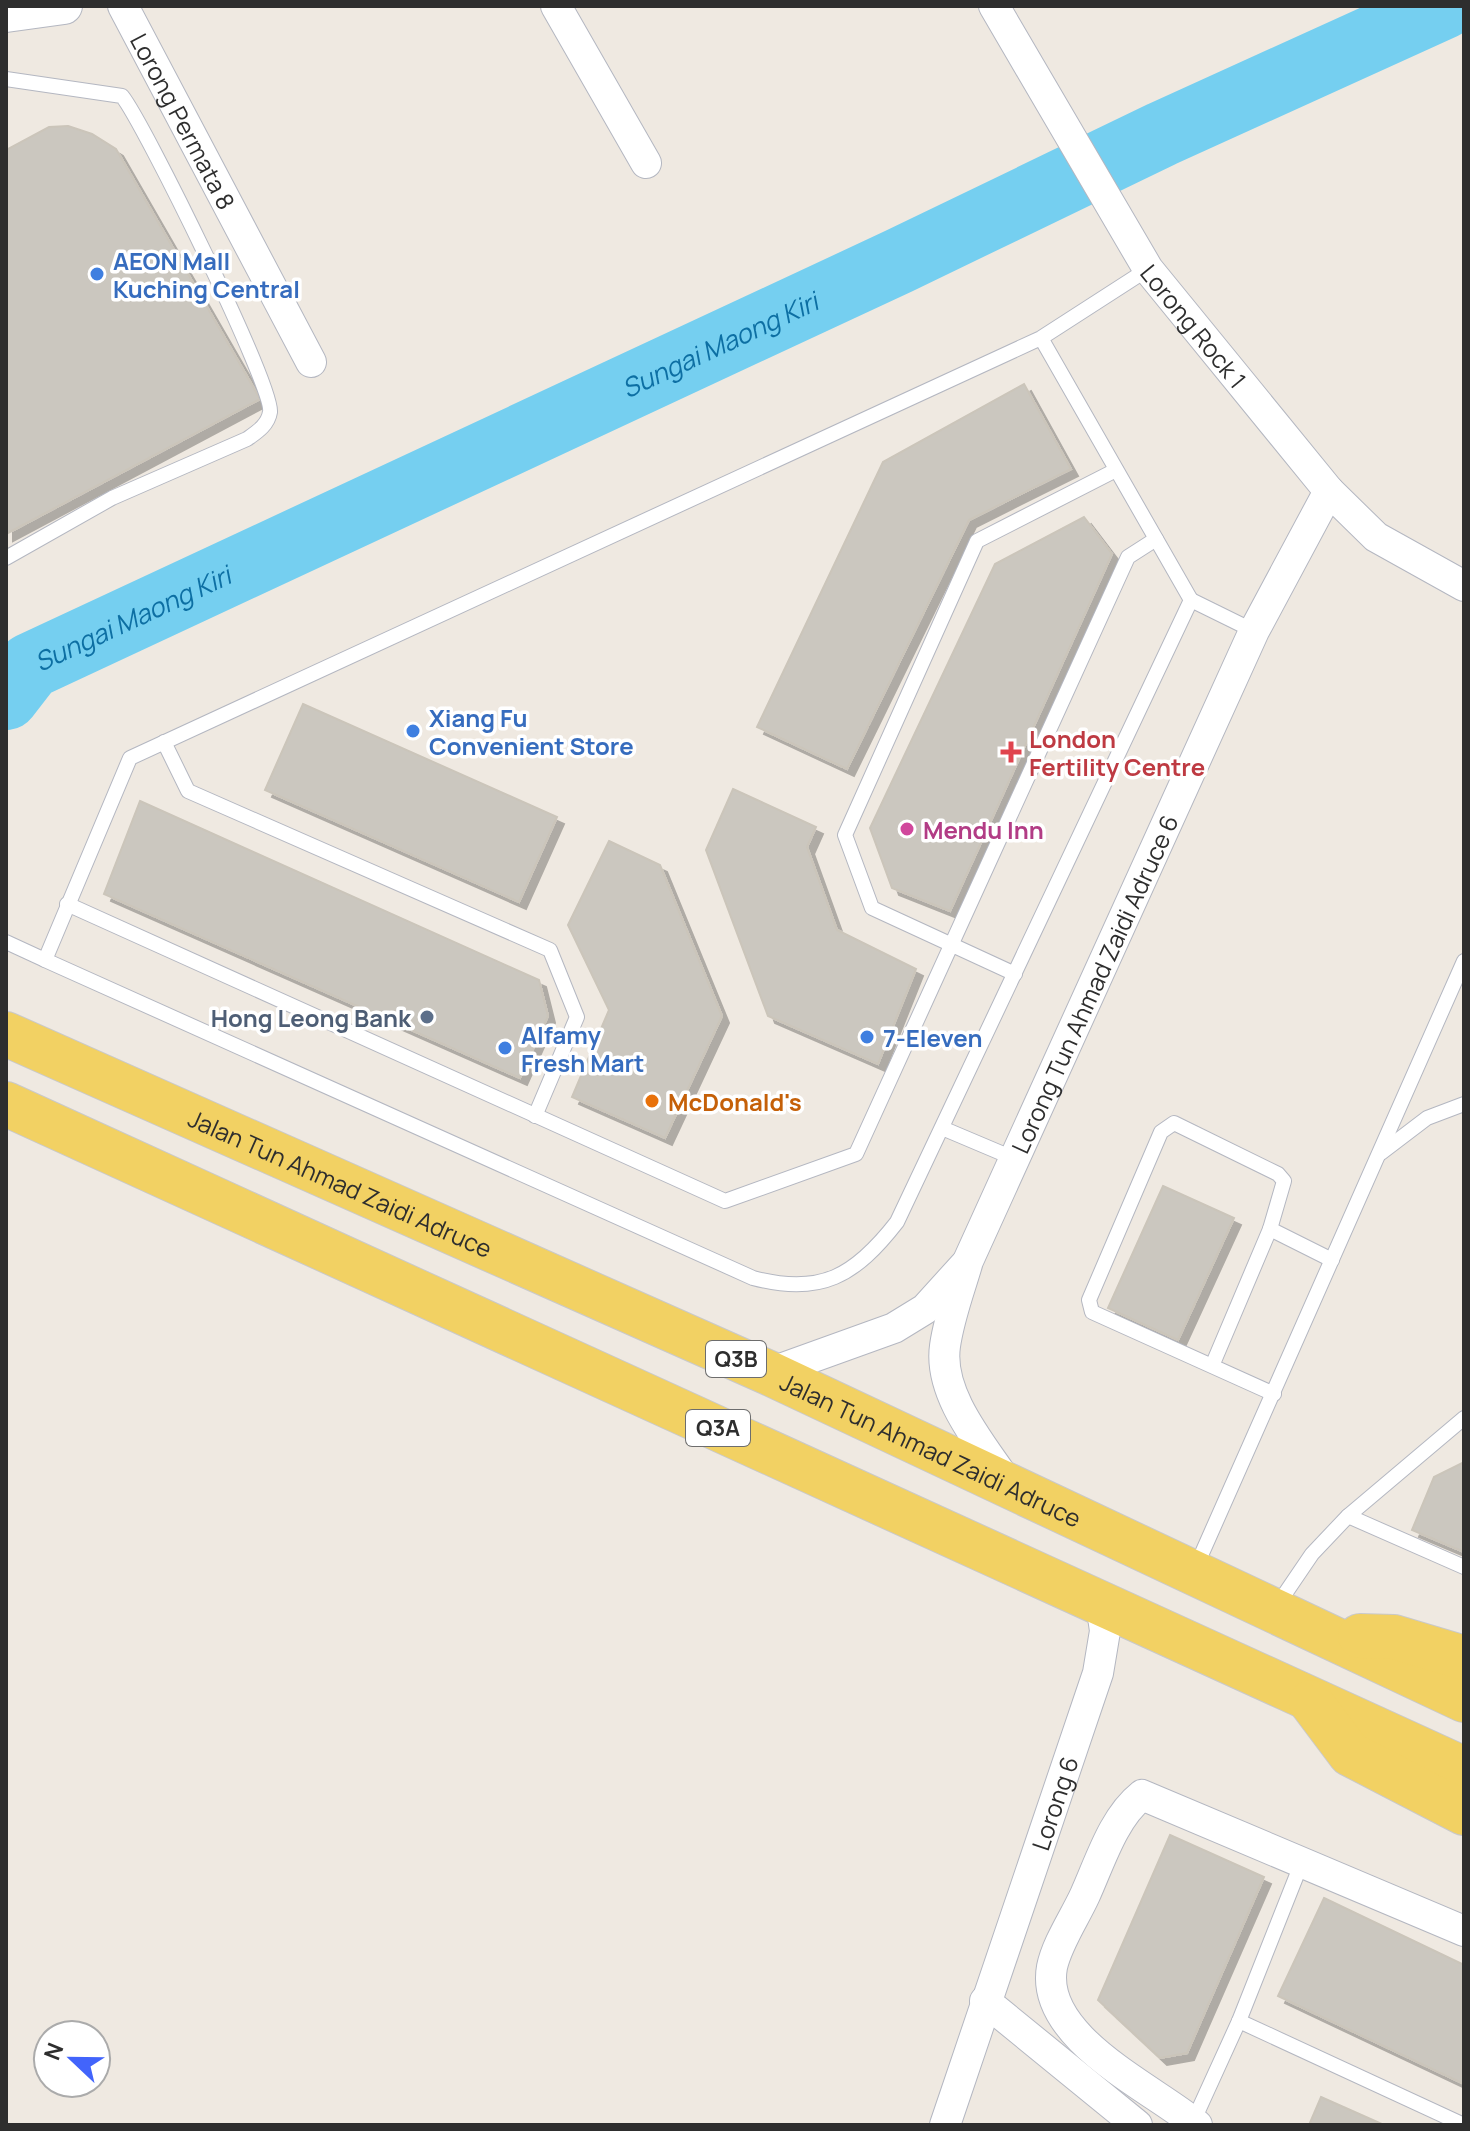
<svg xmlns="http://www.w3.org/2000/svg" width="1470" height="2131" viewBox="0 0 1470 2131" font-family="Manrope,sans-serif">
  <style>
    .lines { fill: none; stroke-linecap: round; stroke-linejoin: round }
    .river { stroke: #75cff0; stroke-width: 66 }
    .building { fill: #cbc7bf; stroke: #cbc5ba; stroke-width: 2; filter: url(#shadow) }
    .service-casing { stroke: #b4b7c1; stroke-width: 16 }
    .minor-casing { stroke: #b4b7c1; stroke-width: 32 }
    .tertiary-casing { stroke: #b4b7c1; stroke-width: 38 }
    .primary-casing { stroke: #c9c9c9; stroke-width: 46 }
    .service { stroke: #fff; stroke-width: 14 }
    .minor { stroke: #fff; stroke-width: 30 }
    .tertiary { stroke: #fff; stroke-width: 36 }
    .primary { stroke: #f2d163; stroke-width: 44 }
    .shop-dot { fill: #3f7fe0; stroke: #fff; stroke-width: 3 }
    .health-dot { fill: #e0444e; stroke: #fff; stroke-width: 3 }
    .hotel-dot { fill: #d1479c; stroke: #fff; stroke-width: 3 }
    .service-dot { fill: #5c6f8a; stroke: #fff; stroke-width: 3 }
    .food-dot { fill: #e8710a; stroke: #fff; stroke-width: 3 }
    .labels { text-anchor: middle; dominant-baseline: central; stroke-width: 7; stroke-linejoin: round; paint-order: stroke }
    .shield { fill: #fff; stroke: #6d6d6d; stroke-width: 2 }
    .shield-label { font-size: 22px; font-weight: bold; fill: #2e2e2e }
    .street-label { font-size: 24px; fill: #2e2e2e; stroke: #fff }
    .shop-label { font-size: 24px; font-weight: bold; fill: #366cbe; stroke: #fff; text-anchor: start }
    .health-label { font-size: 24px; font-weight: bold; fill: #be3a42; stroke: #fff; text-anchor: start }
    .hotel-label { font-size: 24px; font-weight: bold; fill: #b23c85; stroke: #fff; text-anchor: start }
    .service-label { font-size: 24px; font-weight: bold; fill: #4e5e75; stroke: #fff; text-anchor: end }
    .food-label { font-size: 24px; font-weight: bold; fill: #c56008; stroke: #fff; text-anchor: start }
    .water-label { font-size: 26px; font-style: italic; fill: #0d6fa3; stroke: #fff }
  </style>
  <defs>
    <filter id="shadow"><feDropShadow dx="7" dy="7" stdDeviation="0" flood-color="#0004"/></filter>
  </defs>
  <rect width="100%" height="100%" fill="#efe9e1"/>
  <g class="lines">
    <!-- river -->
    <path class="river" id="s1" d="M6,697L30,666L899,261L1162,134L1444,6"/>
  </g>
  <!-- building -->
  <g class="building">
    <path d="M68,126L92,134L116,149L260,399L6,534V150L49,127Z"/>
    <path d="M1024,384L1071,469L969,520L847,769L757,727L883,462Z"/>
    <path d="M1084,517L1112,554L950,911L892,888L870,828L995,564Z"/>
    <path d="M303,704L557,817L519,902L265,790Z"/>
    <path d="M733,789L816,827L807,847L837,930L916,969L878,1064L768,1016L706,850Z"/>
    <path d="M140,801L539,980L548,1016L520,1078L104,894Z"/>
    <path d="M609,841L660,865L722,1016L665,1138L572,1097L609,1010L568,925Z"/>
    <path d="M1163,1186L1234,1218L1178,1340L1108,1308Z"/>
    <path d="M1464,1462V1552L1412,1530L1434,1477Z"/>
    <path d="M1170,1835L1264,1877L1187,2053L1160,2058L1098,2000Z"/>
    <path d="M1324,1898L1464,1965V2084L1278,1996Z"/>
    <path d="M1321,2097L1384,2125H1309Z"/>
  </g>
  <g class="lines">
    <!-- service casing -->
    <g class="service-casing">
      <g id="service">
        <path d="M6,79L122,96C144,123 274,388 270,412C268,425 257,432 247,439L112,498L6,558"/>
        <path d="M1041,338L1191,600L897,1222C855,1276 821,1296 753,1278L45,960L130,758L1041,338L1148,269"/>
        <path d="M1191,600L1254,631"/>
        <path d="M164,742L188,791L550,950L577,1017L535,1116"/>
        <path d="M67,904L725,1201L856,1154L1128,557L1156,539"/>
        <path d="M6,942L45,960"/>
        <path d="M1015,974L872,908L845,835L977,541L1116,470"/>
        <path d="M942,1128L1013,1158"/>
        <path d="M1381,1153L1427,1118L1464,1104"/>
        <path d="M1270,1229L1332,1260"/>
        <path d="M1212,1366L1270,1229L1284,1181L1278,1174L1174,1123L1161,1132L1089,1300L1092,1312L1274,1394"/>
        <path d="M1348,1516L1464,1567"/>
        <path d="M1195,1569L1464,961"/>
        <path d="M1276,1607L1312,1554L1348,1516L1464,1418"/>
        <path d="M1239,2021L1464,2125"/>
        <path d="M1193,2122L1239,2021L1302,1862"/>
      </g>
    </g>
    <!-- minor casing -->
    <g class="minor-casing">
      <g id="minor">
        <path id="s2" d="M123,6L311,362"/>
        <path d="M556,6L646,163"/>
        <path id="s3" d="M994,6L1148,269L1329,491L1376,537L1464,586"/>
        <path d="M769,1373L894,1328L925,1309L964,1266"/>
        <path id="s4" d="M1008,1484C983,1446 938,1395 945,1346C949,1317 960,1289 968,1261L1254,631L1329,491"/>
        <path d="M985,2001L1137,2125"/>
        <path id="s5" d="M945,2125L1098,1673L1105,1631L1101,1603"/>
        <path d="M1197,2125C1151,2087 1039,2037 1052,1967C1057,1943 1075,1917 1085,1895C1100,1862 1113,1818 1142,1795L1464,1931"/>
      </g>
    </g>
    <!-- tertiary casing -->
    <g class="tertiary-casing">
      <path id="tertiary" d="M6,14L64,6"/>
    </g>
    <!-- primary casing -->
    <g class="primary-casing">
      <g id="primary">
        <path id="s6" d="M6,1034L769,1373L1464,1700"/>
        <path d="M6,1104L1464,1769"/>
        <path d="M1360,1636L1394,1637L1464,1658"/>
        <path d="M1311,1702L1350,1754L1464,1813"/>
      </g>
    </g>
    <!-- service -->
    <use href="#service" class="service"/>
    <!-- minor -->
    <use href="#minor" class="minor"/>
    <!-- tertiary -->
    <use href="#tertiary" class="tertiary"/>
    <!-- primary -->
    <use href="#primary" class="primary"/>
  </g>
  <!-- markers -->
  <g class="shop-dot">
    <circle cx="97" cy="274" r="8"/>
    <circle cx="413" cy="731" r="8"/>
    <circle cx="867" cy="1037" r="8"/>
    <circle cx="505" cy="1048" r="8"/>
  </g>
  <path class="health-dot" d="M1007 740h8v8h8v8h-8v8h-8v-8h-8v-8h8z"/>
  <circle class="hotel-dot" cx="907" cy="829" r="8"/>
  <circle class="service-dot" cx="427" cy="1017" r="8"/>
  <circle class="food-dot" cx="652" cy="1101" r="8"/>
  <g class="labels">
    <!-- shield labels -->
    <g class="shield">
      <rect x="706" y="1341" width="60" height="36" rx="6"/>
      <rect x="686" y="1410" width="64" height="36" rx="6"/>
    </g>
    <g class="shield-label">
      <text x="736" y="1359">Q3B</text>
      <text x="718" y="1428">Q3A</text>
    </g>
    <!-- street labels -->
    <g class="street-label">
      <text stroke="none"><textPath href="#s2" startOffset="130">Lorong Permata 8</textPath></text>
      <text stroke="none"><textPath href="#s3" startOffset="378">Lorong Rock 1</textPath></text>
      <text stroke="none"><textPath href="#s4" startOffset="548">Lorong Tun Ahmad Zaidi Adruce 6</textPath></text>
      <text stroke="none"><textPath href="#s6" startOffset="366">Jalan Tun Ahmad Zaidi Adruce</textPath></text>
      <text stroke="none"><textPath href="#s6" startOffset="1014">Jalan Tun Ahmad Zaidi Adruce</textPath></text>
      <text stroke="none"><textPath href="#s5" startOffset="340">Lorong 6</textPath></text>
    </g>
    <!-- shop labels -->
    <g class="shop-label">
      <text x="113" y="260">AEON Mall<tspan x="113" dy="28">Kuching Central</tspan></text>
      <text x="429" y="717">Xiang Fu<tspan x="429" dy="28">Convenient Store</tspan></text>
      <text x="521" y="1034">Alfamy<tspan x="521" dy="28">Fresh Mart</tspan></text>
      <text x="883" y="1037">7-Eleven</text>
    </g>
    <!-- health labels -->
    <g class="health-label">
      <text x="1029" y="738">London<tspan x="1029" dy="28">Fertility Centre</tspan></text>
    </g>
    <!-- hotel labels -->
    <g class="hotel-label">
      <text x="923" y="829">Mendu Inn</text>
    </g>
    <!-- service labels -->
    <g class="service-label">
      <text x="411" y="1017">Hong Leong Bank</text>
    </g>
    <!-- food labels -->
    <g class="food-label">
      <text x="668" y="1101">McDonald's</text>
    </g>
    <!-- water labels -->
    <g class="water-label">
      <text stroke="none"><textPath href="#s1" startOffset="800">Sungai Maong Kiri</textPath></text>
      <text stroke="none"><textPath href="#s1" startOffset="152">Sungai Maong Kiri</textPath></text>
    </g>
  </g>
  <!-- border -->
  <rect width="1470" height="2131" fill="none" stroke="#2e2e2e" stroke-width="16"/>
  <!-- north arrow -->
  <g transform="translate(72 2059) rotate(292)"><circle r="38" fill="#ffffff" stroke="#ababab" stroke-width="2"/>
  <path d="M0-6L14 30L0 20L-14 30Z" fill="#4264fb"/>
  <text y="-12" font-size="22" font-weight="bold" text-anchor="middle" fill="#2e2e2e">N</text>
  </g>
</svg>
